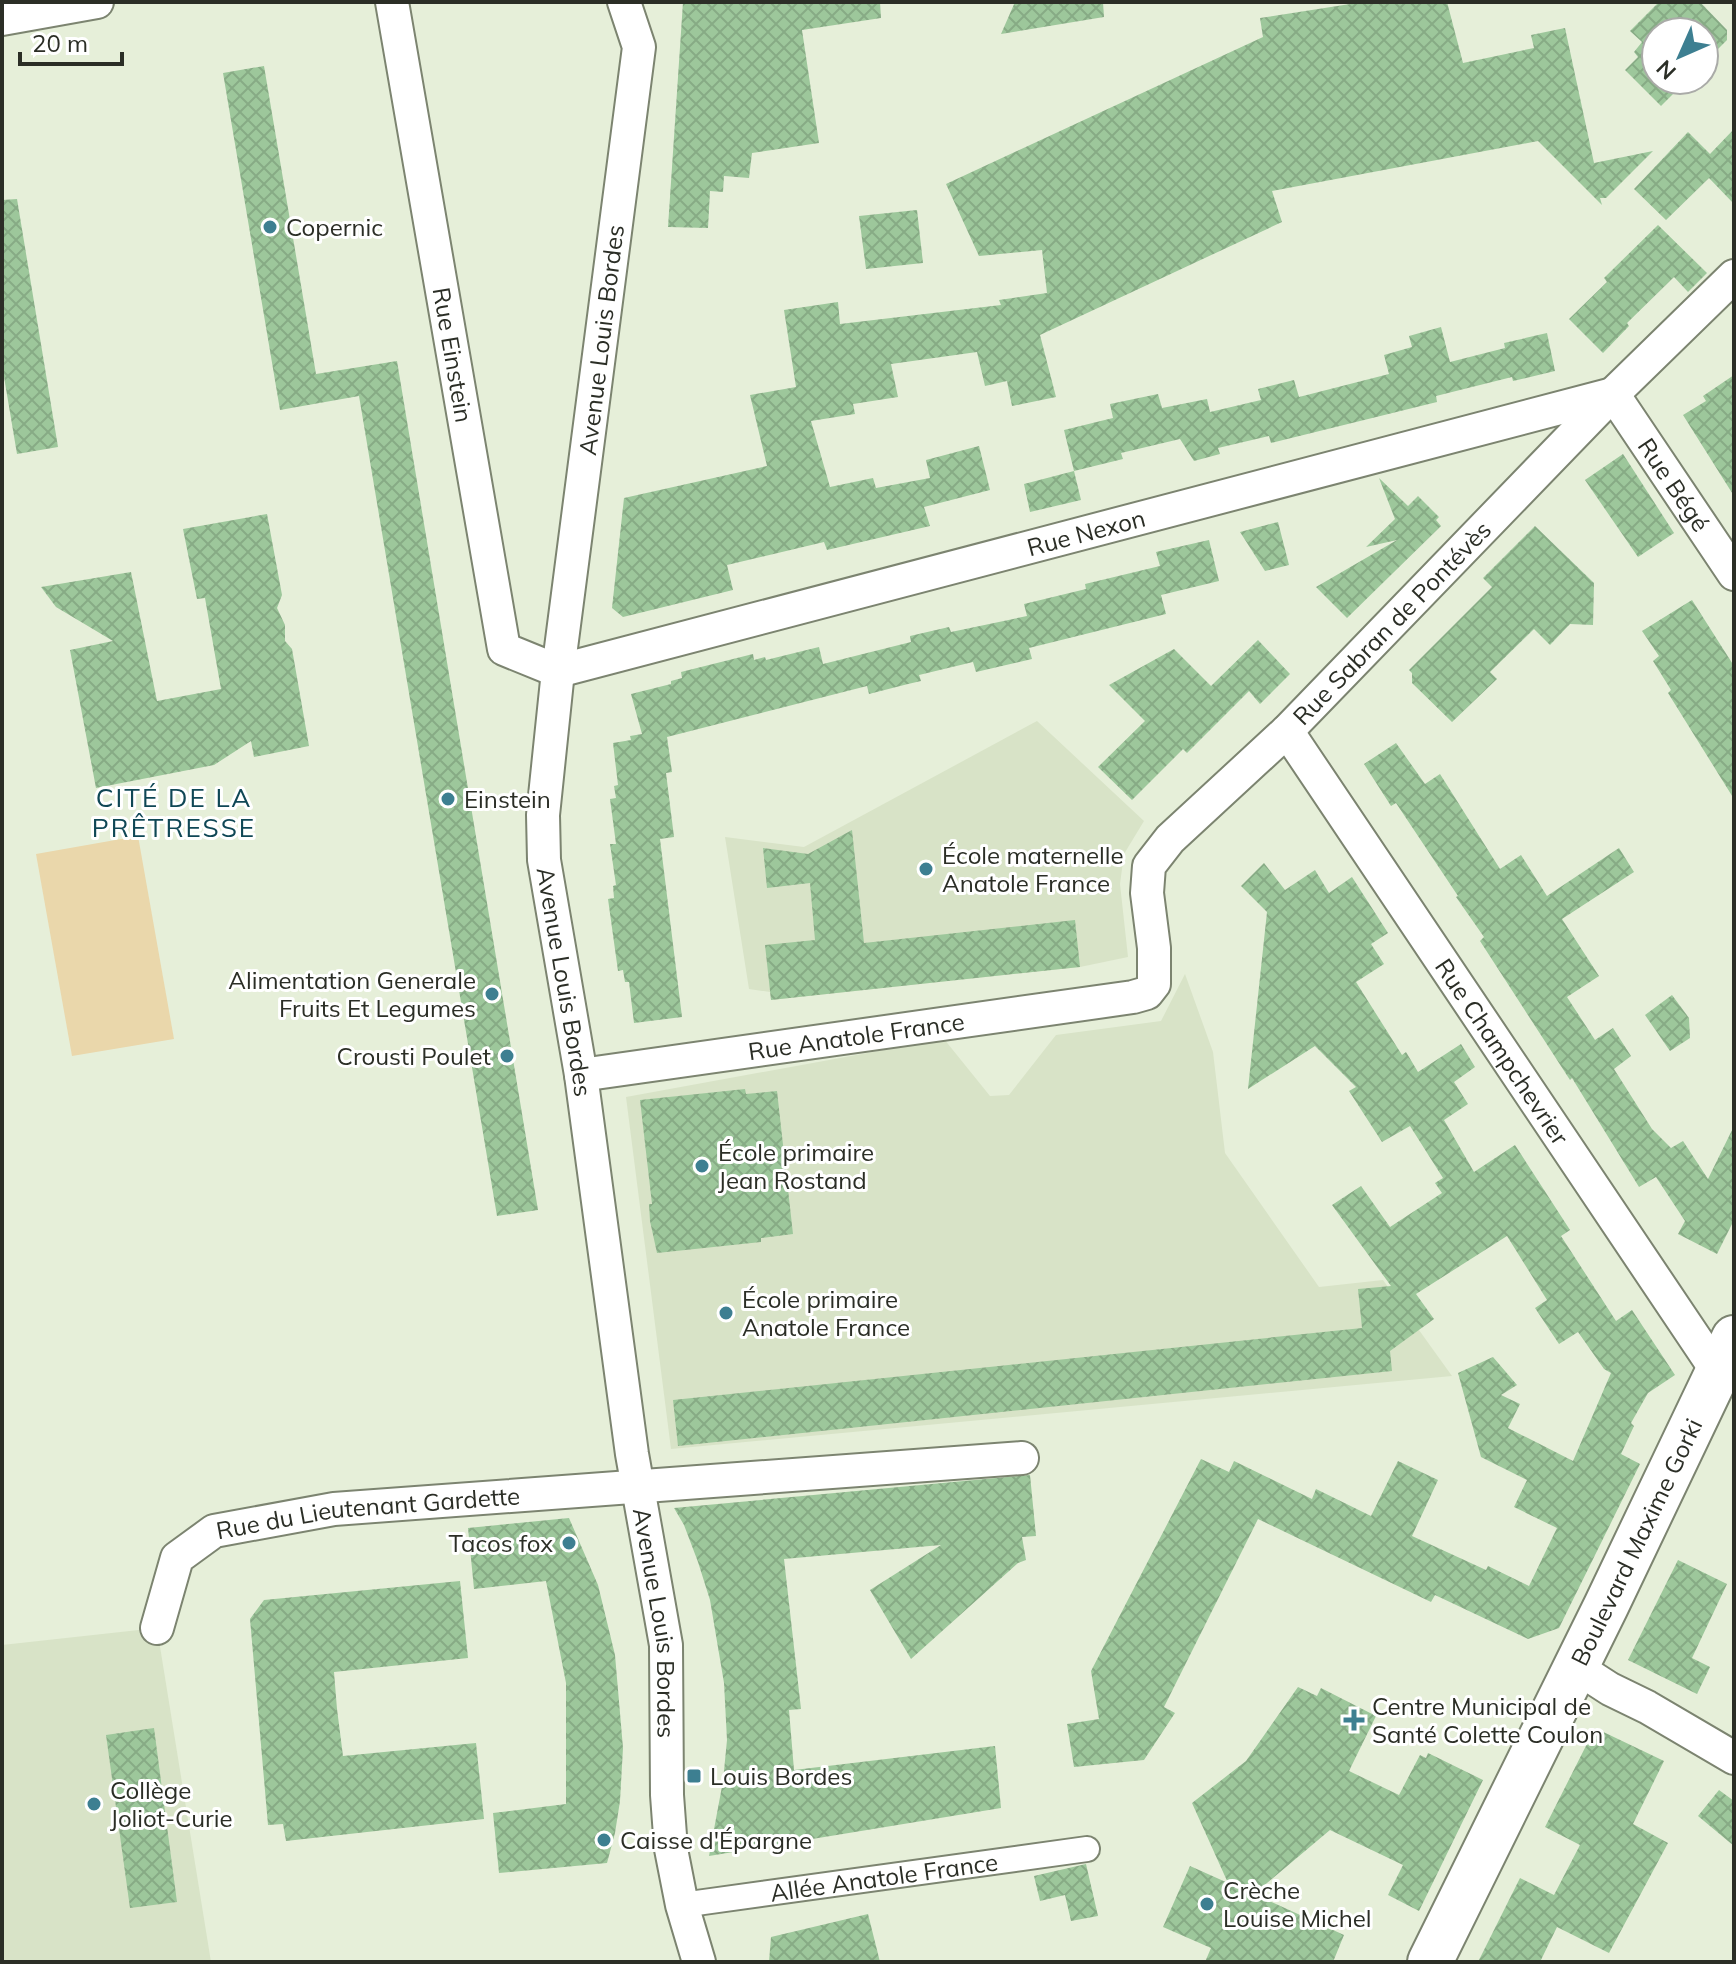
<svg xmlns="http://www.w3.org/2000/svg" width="1736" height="1964" viewBox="0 0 1736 1964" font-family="Mulish,sans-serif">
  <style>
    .built { fill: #d8e3c7 }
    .green { fill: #ead7ab }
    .building { fill: url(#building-cross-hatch) }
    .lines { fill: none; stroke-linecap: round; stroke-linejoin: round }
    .pedestrian-casing { stroke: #7c8470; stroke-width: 28 }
    .minor-casing { stroke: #7c8470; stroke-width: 36 }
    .secondary-casing { stroke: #7c8470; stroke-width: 48 }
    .pedestrian { stroke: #fff; stroke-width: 24 }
    .minor { stroke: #fff; stroke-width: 32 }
    .secondary { stroke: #fff; stroke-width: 44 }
    .poi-dot { fill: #3d7f91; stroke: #fff; stroke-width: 3 }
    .labels { text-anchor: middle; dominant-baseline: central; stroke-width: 6; stroke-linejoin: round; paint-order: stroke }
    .poi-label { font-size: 24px; fill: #2b2e26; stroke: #fff; text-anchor: start }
    .street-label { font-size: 24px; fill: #2b2e26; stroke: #fff }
    .neighbourhood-label { font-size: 26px; letter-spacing: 2px; fill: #0f4755; stroke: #fff }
  </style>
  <defs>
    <pattern id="building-cross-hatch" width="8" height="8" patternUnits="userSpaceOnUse" patternTransform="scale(2)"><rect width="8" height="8" fill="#9dc79b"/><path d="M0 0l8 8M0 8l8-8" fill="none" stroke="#87ab85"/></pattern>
  </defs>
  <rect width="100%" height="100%" fill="#e6efd9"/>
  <!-- built -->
  <g class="built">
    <path d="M1037,721L1144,821L1124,854L1120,884L1128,957L1080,967L771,1000L770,992L749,989L725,837L804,847Z"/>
    <path d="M1185,974L1213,1052L1225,1153L1319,1287L1383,1280L1452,1376L671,1449L626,1097L944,1039L990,1096L1009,1095L1056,1035L1161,1021Z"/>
    <path d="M157,1628L211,1962H2V1645Z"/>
  </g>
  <!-- green -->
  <path class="green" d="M138,836L174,1039L72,1056L36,854Z"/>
  <!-- building -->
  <g class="building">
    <path d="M683,2H880L881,18L802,30L819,143L752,153L749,178L724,176L723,192L710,191L708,228L668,227Z"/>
    <path d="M1015,2H1103L1104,17L1001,34Z"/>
    <path d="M1363,2H1447L1463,63L1534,48L1531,35L1565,28L1594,163L1653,151L1606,198H1600L1602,205L1538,141L1272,191L1282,222L1040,335L1056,397L1012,406L1007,381L985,386L977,352L891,364L898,397L853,404L855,414L811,421L830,487L873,478L876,488L930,478L926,460L979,446L990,490L924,507L930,526L827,550L824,542L727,565L733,590L623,617L612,608L624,498L767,466L750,395L796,387L784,310L838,302L840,324L1001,305L999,300L1047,293L1042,250L979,256L946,184L1263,37L1260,18Z"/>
    <path d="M1659,2H1700L1727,30V40L1704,63V32H1656V80H1687L1661,106L1625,70L1638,57L1634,52L1642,42L1630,31Z"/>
    <path d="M264,66L316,374L397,361L538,1210L497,1216L359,396L280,410L223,73Z"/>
    <path d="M1734,129V204L1709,178L1666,220L1634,189L1688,132L1710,154Z"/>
    <path d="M17,199L58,447L17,454L2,365V200Z"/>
    <path d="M917,210L923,263L866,269L859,216Z"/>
    <path d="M1658,225L1707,273L1688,292L1674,277L1627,323L1629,326L1603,353L1569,319L1607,282L1604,278Z"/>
    <path d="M1441,327L1450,362L1505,348L1504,343L1547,333L1555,371L1513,381L1512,377L1436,396L1437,402L1271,443L1269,436L1218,448L1220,454L1194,461L1180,439L1121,453L1123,459L1074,471L1081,500L1030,512L1024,484L1074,471L1064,430L1113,418L1110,404L1158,394L1162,408L1207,399L1210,412L1261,400L1258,389L1294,380L1299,397L1389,374L1384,355L1412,347L1409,336Z"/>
    <path d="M1734,375V496L1683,415L1706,401L1703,396Z"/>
    <path d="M1623,454L1674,533L1638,557L1585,480Z"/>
    <path d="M1379,478L1408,506L1418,496L1439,517L1436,520L1441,526L1347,618L1316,587L1397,540L1366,547L1395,519Z"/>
    <path d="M267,514L282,595L277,608L285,625V641L292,649L309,746L254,757L251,741L214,765L96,788L70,650L113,641L56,607L41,587L131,572L157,701L221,689L205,598L197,599L183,529Z"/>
    <path d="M1278,522L1289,565L1265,571L1240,532Z"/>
    <path d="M1535,526L1594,583L1593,625L1570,624L1550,645L1534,629L1490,672L1497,679L1452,722L1412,683V673L1409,670L1492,587L1483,578Z"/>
    <path d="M1209,540L1219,581L1161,595L1166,614L1029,648L1032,659L976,672L973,662L919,675L921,681L908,684L869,694L867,686L667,737L672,772L666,773L674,837L660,839L682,1017L634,1023L629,982H625L623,970L618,971L608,899L614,898L613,886L616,885L610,844H616L610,799L616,798L614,786L618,785L613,743L631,740L630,736L642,734L631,694L671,684V681L682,678L681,672L753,654L754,660L765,657L766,660L819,647L823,664L911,642L910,636L949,627L951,632L1027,616L1024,604L1086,589L1085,584L1160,566L1156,552Z"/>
    <path d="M1692,600L1734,666V799L1668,693L1671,690L1653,661L1659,656L1642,631Z"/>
    <path d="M1258,640L1290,674L1260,704L1249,691L1187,753L1183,749L1132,800L1098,767L1145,721L1109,685L1174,649L1211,686Z"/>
    <path d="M1396,743L1425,784L1440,774L1500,869L1521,855L1547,896L1619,848L1634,872L1562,919L1599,976L1567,997L1595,1040L1613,1028L1631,1056L1614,1069L1652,1129L1671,1148L1683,1141L1708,1179L1734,1126V1220L1717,1254L1678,1234L1685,1221L1656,1177L1639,1187L1572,1078L1570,1080L1480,941L1484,937L1456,897L1458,896L1396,803L1391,806L1364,764Z"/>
    <path d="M852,830L864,943L1075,920L1080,967L771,1000L765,945L815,940L810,883L767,888L763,848L808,854Z"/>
    <path d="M1264,863L1285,890L1315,870L1329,893L1352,877L1388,933L1371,944L1384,964L1356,982L1402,1055L1406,1052L1418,1072L1461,1044L1475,1067L1454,1082L1468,1104L1444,1120L1474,1172L1515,1145L1570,1230L1561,1236L1616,1321L1632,1310L1675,1375L1648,1393L1631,1423L1634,1426L1621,1454L1640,1464L1559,1628L1528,1639L1435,1595L1431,1602L1258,1519L1164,1707L1175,1713L1144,1760L1074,1767L1067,1724L1099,1719L1091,1671L1201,1459L1229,1472L1234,1461L1312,1499L1316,1489L1371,1516L1398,1461L1438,1480L1412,1536L1486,1570L1488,1566L1529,1586L1557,1528L1514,1507L1527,1480L1481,1457L1458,1373L1493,1357L1517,1385L1501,1395L1520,1404L1508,1428L1573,1461L1611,1373L1604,1369L1578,1332L1559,1344L1535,1308L1547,1300L1507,1236L1416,1294L1434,1319L1390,1351L1392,1371L678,1446L673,1400L1362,1328L1358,1289L1391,1286L1332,1205L1361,1186L1390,1227L1442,1193L1435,1183L1443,1178L1410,1126L1382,1142L1349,1091L1356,1087L1315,1046L1248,1089L1267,912L1241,886Z"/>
    <path d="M1672,995L1689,1018L1690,1038L1670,1051L1645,1015Z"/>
    <path d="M745,1089L746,1094L777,1091L793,1234L761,1238V1242L657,1253L650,1221L649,1204H652L640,1100Z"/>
    <path d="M1030,1475L1036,1536L1022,1537L1026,1560L1018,1563L911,1659L870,1590L941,1545L784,1559L801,1709L789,1710L794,1770L995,1746L1001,1808L709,1856L723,1781L727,1740L724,1683L710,1600L698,1562L684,1525L674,1508Z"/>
    <path d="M569,1518L598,1585L615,1655L623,1748L620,1801L615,1833L607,1863L499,1873L493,1813L566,1804V1683L546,1581L474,1589L468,1528Z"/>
    <path d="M1678,1560L1727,1584L1692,1658L1710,1667L1697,1694L1628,1660Z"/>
    <path d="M460,1581L468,1658L334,1672L337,1709L343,1756L476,1743L484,1819L286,1841L283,1824L268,1825L250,1619L264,1600Z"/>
    <path d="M1298,1687L1317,1696L1321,1688L1376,1716L1349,1771L1399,1795L1420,1755L1426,1758L1428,1753L1483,1780L1419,1911L1388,1895L1403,1865L1330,1830L1254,1894L1344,1935L1333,1962H1205L1211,1948L1163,1927L1190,1866L1228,1883L1192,1803L1246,1761Z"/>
    <path d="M154,1728L177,1902L130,1908L106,1735Z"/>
    <path d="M1595,1728L1664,1761L1633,1824L1668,1843L1609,1953L1557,1927L1540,1962H1478L1520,1878L1554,1895L1580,1845L1545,1827Z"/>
    <path d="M1719,1790L1734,1801V1846L1698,1816Z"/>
    <path d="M1086,1864L1098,1916L1071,1921L1065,1895L1040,1901L1034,1876Z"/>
    <path d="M868,1914L880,1962H769L771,1937Z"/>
  </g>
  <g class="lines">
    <!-- pedestrian casing -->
    <g class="pedestrian-casing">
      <g id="pedestrian">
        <path id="s1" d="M682,1905L1087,1849"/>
      </g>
    </g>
    <!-- minor casing -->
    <g class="minor-casing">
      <g id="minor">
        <path id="s2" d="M392,2L504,649L558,671"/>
        <path id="s3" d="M624,2L639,47L558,671L543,815L544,860L581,1075L632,1454L666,1645L667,1795L671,1849L682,1905L699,1962"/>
        <path d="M2,19L97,2"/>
        <path id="s4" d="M558,671L1613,394L1734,574"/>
        <path id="s5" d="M1287,731L1717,1371"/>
        <path id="s6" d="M581,1075L1133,997L1147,993L1154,984V948L1147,893L1149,866L1170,839L1287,731L1613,394L1734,276"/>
        <path id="s7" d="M157,1628L177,1558L214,1531L334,1509L1022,1458"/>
        <path d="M1576,1667L1610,1689L1647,1707L1734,1758"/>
      </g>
    </g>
    <!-- secondary casing -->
    <g class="secondary-casing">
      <g id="secondary">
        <path id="s8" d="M1430,1962L1606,1606L1734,1338"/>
      </g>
    </g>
    <!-- pedestrian -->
    <use href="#pedestrian" class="pedestrian"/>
    <!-- minor -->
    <use href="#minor" class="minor"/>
    <!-- secondary -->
    <use href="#secondary" class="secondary"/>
  </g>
  <!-- markers -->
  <g class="poi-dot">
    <circle cx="270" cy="227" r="8"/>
    <circle cx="448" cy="799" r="8"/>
    <circle cx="926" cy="869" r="8"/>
    <circle cx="492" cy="994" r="8"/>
    <circle cx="507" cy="1056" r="8"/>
    <circle cx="702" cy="1166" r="8"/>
    <circle cx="726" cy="1313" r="8"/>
    <circle cx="569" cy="1543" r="8"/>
    <path d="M1350 1708h8v8h8v8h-8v8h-8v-8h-8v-8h8z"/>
    <rect x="686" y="1768" width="16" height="16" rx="4"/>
    <circle cx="94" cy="1804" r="8"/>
    <circle cx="604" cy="1840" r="8"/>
    <circle cx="1207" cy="1904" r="8"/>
  </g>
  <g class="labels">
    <!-- poi labels -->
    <g class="poi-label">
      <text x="286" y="227">Copernic</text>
      <text x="464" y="799">Einstein</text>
      <text x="942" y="855">École maternelle<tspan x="942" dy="28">Anatole France</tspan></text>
      <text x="476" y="980" text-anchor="end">Alimentation Generale<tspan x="476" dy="28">Fruits Et Legumes</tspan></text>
      <text x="491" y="1056" text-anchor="end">Crousti Poulet</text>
      <text x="718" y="1152">École primaire<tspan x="718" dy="28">Jean Rostand</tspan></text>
      <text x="742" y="1299">École primaire<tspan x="742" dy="28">Anatole France</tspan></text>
      <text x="553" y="1543" text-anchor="end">Tacos fox</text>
      <text x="1372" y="1706">Centre Municipal de<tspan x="1372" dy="28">Santé Colette Coulon</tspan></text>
      <text x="710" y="1776">Louis Bordes</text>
      <text x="110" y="1790">Collège<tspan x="110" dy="28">Joliot-Curie</tspan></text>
      <text x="620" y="1840">Caisse d'Épargne</text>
      <text x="1223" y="1890">Crèche<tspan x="1223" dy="28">Louise Michel</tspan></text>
    </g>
    <!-- street labels -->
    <g class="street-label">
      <text transform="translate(601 340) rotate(-83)">Avenue Louis Bordes</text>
      <text stroke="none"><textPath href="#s2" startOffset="358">Rue Einstein</textPath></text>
      <text stroke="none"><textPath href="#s4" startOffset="1200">Rue Bégé</textPath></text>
      <text stroke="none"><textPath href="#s4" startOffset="546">Rue Nexon</textPath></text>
      <text stroke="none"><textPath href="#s6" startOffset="1046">Rue Sabran de Pontévès</textPath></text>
      <text stroke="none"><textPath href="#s3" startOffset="990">Avenue Louis Bordes</textPath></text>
      <text stroke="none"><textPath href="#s6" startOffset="278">Rue Anatole France</textPath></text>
      <text stroke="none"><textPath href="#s5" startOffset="386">Rue Champchevrier</textPath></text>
      <text stroke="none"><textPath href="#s7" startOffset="274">Rue du Lieutenant Gardette</textPath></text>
      <text stroke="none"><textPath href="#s8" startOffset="468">Boulevard Maxime Gorki</textPath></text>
      <text stroke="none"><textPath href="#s3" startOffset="1638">Avenue Louis Bordes</textPath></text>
      <text stroke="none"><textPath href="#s1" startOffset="204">Allée Anatole France</textPath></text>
    </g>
    <!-- neighbourhood labels -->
    <g class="neighbourhood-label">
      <text x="174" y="797">CITÉ DE LA<tspan x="174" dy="30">PRÊTRESSE</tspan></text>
    </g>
  </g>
  <!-- border -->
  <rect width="1736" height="1964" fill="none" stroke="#2b2e26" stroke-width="8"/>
  <!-- north arrow -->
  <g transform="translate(1680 56) rotate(225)"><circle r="38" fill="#ffffff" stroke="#aaaba8" stroke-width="2"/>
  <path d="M0-6L14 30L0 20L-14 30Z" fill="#3d7f91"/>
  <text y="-12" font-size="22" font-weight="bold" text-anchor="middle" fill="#2b2e26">N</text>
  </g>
  <!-- scale -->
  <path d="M20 52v12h102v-12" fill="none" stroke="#2b2e26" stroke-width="4"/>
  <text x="32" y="52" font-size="24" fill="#2b2e26" stroke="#ffffff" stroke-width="6" paint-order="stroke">20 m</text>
</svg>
